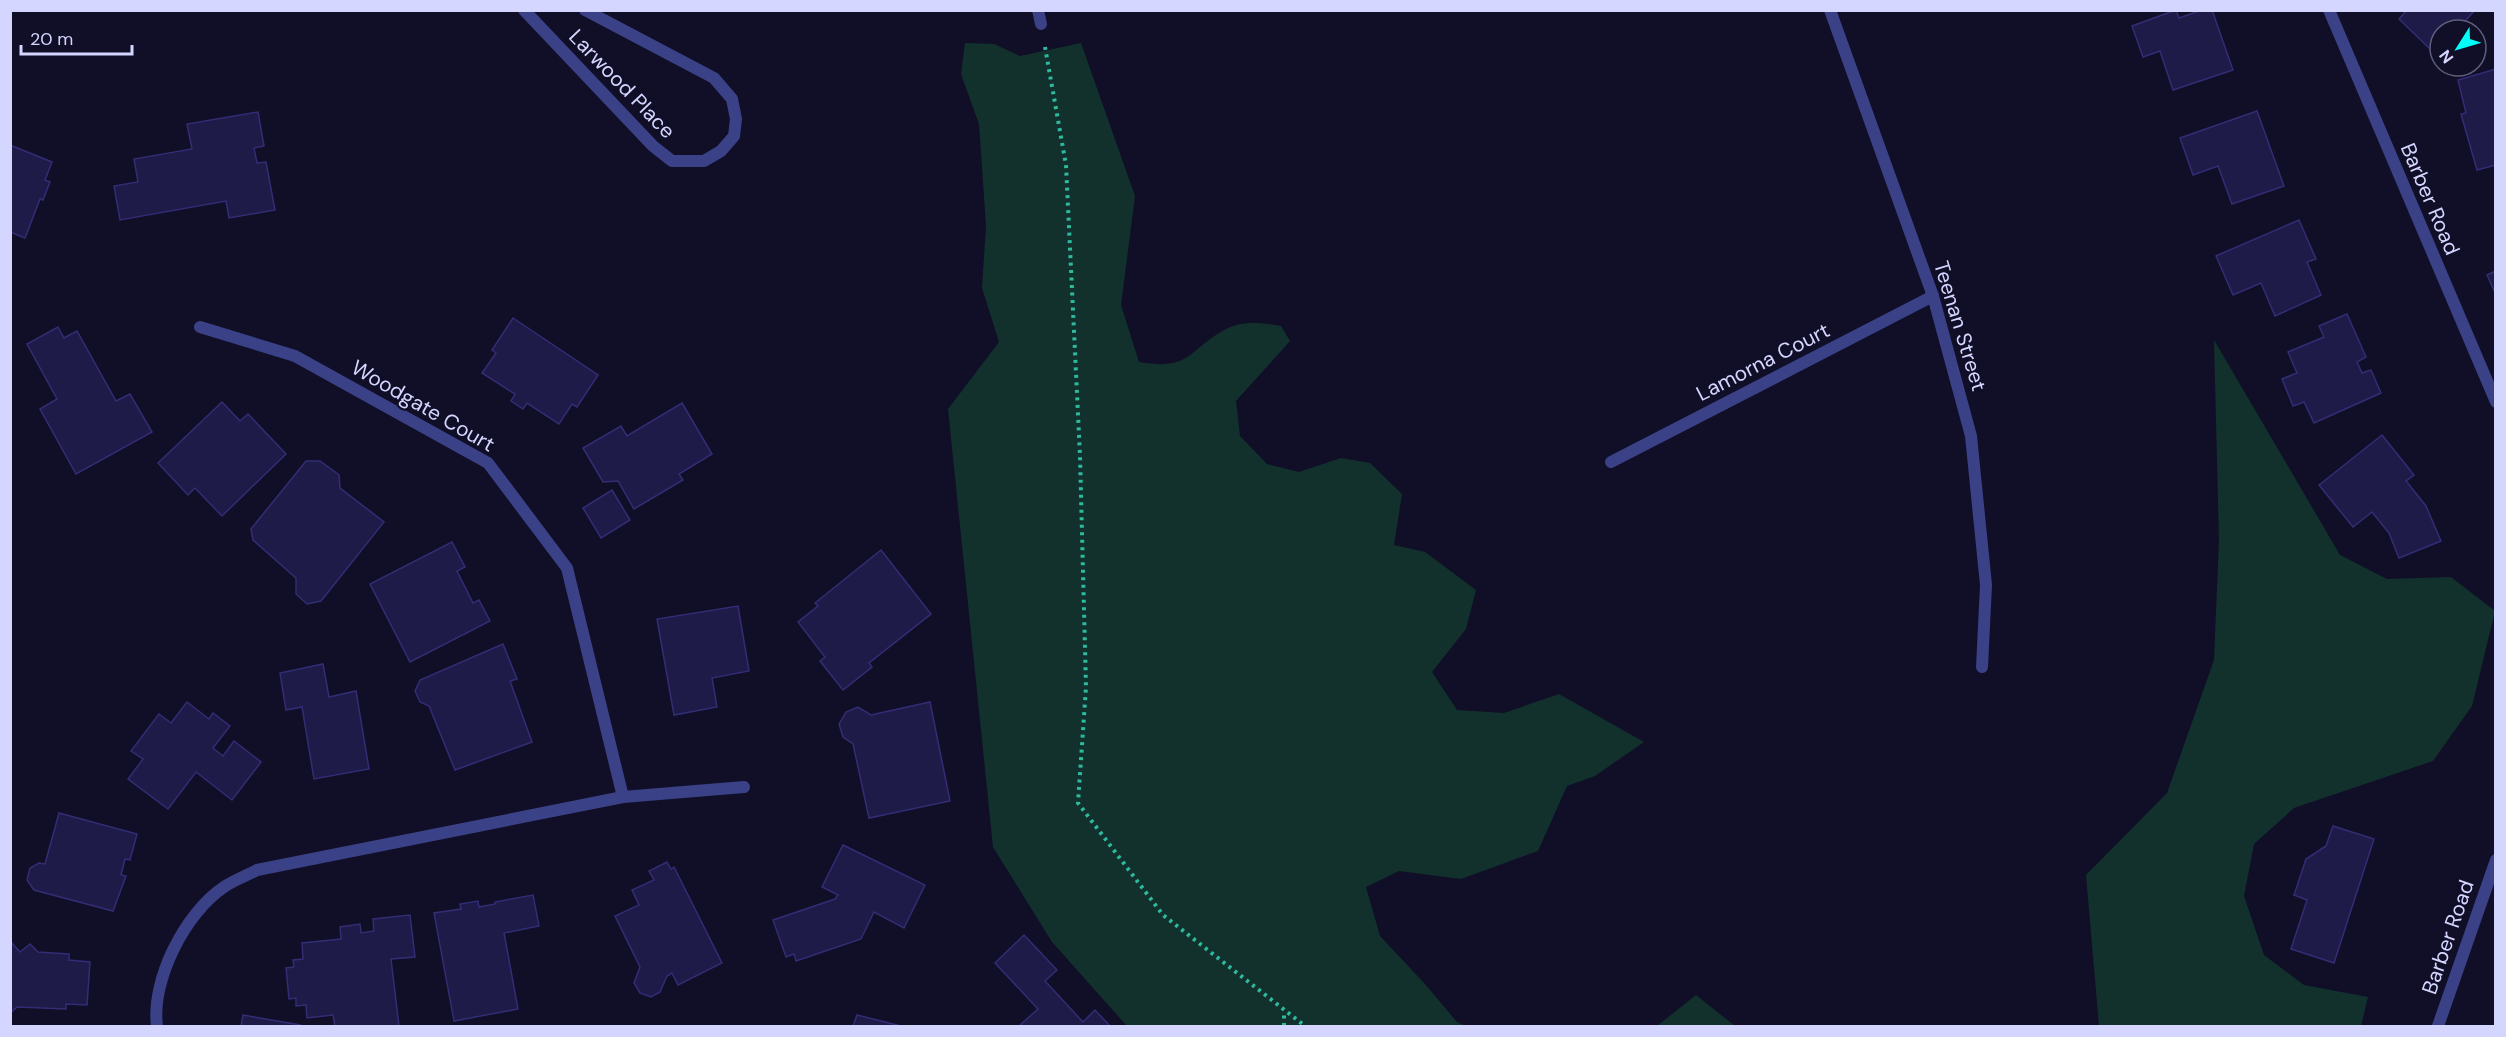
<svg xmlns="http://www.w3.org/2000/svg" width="2506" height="1037" viewBox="0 0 2506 1037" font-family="'DM Sans',sans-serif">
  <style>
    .green { fill: #12312c }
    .building { fill: #1e1b48; stroke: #322d75; stroke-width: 1.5 }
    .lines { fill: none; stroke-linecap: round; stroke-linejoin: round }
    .path { stroke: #2eba9f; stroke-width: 4; stroke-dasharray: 3 4.5; stroke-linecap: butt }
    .minor { stroke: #3a4187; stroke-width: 12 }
    .tertiary { stroke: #3a4187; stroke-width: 12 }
    .labels { text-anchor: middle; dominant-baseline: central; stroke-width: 4.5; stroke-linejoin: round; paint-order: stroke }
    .street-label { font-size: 21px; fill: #d5d6ff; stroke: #100f27 }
  </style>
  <rect width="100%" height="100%" fill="#100f27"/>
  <!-- green -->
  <g class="green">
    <path d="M965,43L994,44L1020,56L1081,43L1135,196L1121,305L1139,362C1192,371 1187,350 1226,329C1244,320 1262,323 1281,326L1290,341L1236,401L1240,436L1267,464L1299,472L1341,458L1370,463L1402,494L1394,545L1425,552L1476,590L1466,629L1432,672L1457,710L1504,713L1559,694L1644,742L1595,776L1567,786L1538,851L1461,879L1399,871L1366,887L1380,936L1425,984L1457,1022L1466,1026H1127L1052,942L993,847L948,409L999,342L982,288L986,226L979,124L961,74Z"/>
    <path d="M2214,340L2340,555L2387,579L2451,577L2495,611L2472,706L2433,761L2294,808L2254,844L2244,896L2264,955L2304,985L2368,997L2361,1026H2099L2086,875L2167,793L2214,660L2219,541Z"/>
    <path d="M1696,995L1735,1026H1657Z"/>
  </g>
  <!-- building -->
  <g class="building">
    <path d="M2176,10L2179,18L2202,10H2212L2233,70L2173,90L2160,51L2143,57L2132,26Z"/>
    <path d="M2407,10H2475L2457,30H2440V40L2431,50L2399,19Z"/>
    <path d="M2496,69V165L2477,170L2461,114L2466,113L2458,80Z"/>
    <path d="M2257,111L2284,186L2232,204L2218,166L2193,175L2180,138Z"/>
    <path d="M258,112L264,146L254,148L257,163L266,162L275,210L229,218L226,201L120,220L114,186L138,182L134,159L192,149L187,124Z"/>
    <path d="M10,145L52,162L45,180L50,182L43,200L40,199L25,238L10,232Z"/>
    <path d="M2299,220L2316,259L2307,262L2321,295L2275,316L2261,283L2233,295L2216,256Z"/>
    <path d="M2496,271V295L2487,275Z"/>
    <path d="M2347,314L2366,357L2357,362L2362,373L2371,370L2381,393L2314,423L2304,402L2293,406L2282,379L2297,373L2288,352L2324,337L2319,326Z"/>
    <path d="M513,318L598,375L577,407L572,404L559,424L527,403L523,409L511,401L515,394L482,373L496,353L492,350Z"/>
    <path d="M58,327L64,338L77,331L116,401L130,394L152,432L76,474L40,409L57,399L27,344Z"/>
    <path d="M222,402L240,421L248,414L286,454L222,516L195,488L188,495L158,463Z"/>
    <path d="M682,403L712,454L679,474L683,480L634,509L618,481L603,482L583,448L621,426L627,436Z"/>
    <path d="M2382,435L2414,475L2406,481L2426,506L2441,541L2399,558L2389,533L2372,512L2353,527L2319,485Z"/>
    <path d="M306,461H320L339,475L340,488L384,522L321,601L307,604L296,594V578L253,540L251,529Z"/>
    <path d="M612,490L630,520L601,538L583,508Z"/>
    <path d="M452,542L465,567L457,571L473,603L479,600L490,621L410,662L370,584Z"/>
    <path d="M881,550L931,614L869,663L872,667L843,690L820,661L825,657L798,622L818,606L815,603Z"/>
    <path d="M738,606L749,671L712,678L717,707L674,715L657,619Z"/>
    <path d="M503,644L517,679L510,681L532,742L455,770L429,706L420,702L415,691L420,680Z"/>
    <path d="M323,664L329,697L356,691L369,769L314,779L302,707L286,710L280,673Z"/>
    <path d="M187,702L209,719L213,713L230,726L213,748L223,756L234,741L261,762L232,800L196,772L168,809L128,779L143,759L131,751L159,714L171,723Z"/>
    <path d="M930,702L950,801L869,818L853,744L843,737L839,724L846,712L858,707L871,715Z"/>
    <path d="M59,813L137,834L130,860L125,859L121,875L126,876L113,911L34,890L27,880L30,868L39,863L45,864Z"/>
    <path d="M2333,826L2374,839L2334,963L2291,949L2307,900L2294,895L2306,859L2326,846Z"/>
    <path d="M843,845L925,885L904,928L874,912L861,939L796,961L794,954L786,957L773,920L835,899L838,895L822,887Z"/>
    <path d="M667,862L671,869L674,867L722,963L678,985L672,973L667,976L660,992L651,997L640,993L634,983L640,967L615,916L639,905L632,890L654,880L649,871Z"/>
    <path d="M533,895L539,926L504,933L518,1009L454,1021L434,913L461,909L460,904L478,901L479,907L495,904V902Z"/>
    <path d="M410,915L415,957L391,959L399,1026H335L333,1015L307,1018L306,1005L296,1006V998L289,999L286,968L294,967L293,960L303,959L302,943L341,939L340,927L360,924L361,933L374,931L373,919Z"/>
    <path d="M1024,935L1057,970L1045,981L1083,1022L1095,1010L1110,1026H1019L1038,1009L995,963Z"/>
    <path d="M10,941L20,952L30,944L38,952L69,954V960L90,962L87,1005L66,1004V1009L17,1007L10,1013Z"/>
    <path d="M243,1015L300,1025V1026H241Z"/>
    <path d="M857,1015L901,1026H853Z"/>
  </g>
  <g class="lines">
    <!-- path -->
    <g class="path">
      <path d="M1045,47L1066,165L1080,456L1086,687L1078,803L1163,915L1305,1026"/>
      <path d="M1284,1026V1011"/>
    </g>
    <!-- minor -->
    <g class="minor">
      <path d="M524,10L653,146L672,161H704L721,151L734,136L736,119L732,99L714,78L585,10"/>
      <path d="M1830,10L1933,296L1971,436L1986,585L1982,667"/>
      <path d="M2329,10L2496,402"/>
      <path d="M200,327L295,356L488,463L567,568L623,797"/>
      <path d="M1611,462L1933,296"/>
      <path d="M157,1026C151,980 185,913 224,887C234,880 246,876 257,870L623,797L744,787"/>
      <path d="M2438,1026L2496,860"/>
    </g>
    <!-- tertiary -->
    <path class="tertiary" d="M1038,10L1041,24"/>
  </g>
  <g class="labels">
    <!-- street labels -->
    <g class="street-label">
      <text transform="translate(622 84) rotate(46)">Larwood Place</text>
      <text transform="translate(2430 199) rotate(67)">Barber Road</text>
      <text transform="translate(1960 326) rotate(73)">Teenan Street</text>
      <text transform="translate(1763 362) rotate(-27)">Lamorna Court</text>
      <text transform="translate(423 406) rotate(30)">Woodgate Court</text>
      <text transform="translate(2448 937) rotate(-71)">Barber Road</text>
    </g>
  </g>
  <!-- border -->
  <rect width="2506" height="1037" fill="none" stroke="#d5d6ff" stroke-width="24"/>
  <!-- north arrow -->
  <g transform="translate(2458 48) rotate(233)"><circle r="28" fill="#100f27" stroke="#5f5f7d" stroke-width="1.5"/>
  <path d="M0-4.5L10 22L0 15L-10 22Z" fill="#01fff7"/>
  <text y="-9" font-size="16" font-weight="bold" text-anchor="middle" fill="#d5d6ff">N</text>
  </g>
  <!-- scale -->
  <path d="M21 45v9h111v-9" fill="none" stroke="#d5d6ff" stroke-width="3"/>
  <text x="30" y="45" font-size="18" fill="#d5d6ff" stroke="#100f27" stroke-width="4.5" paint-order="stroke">20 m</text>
</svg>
